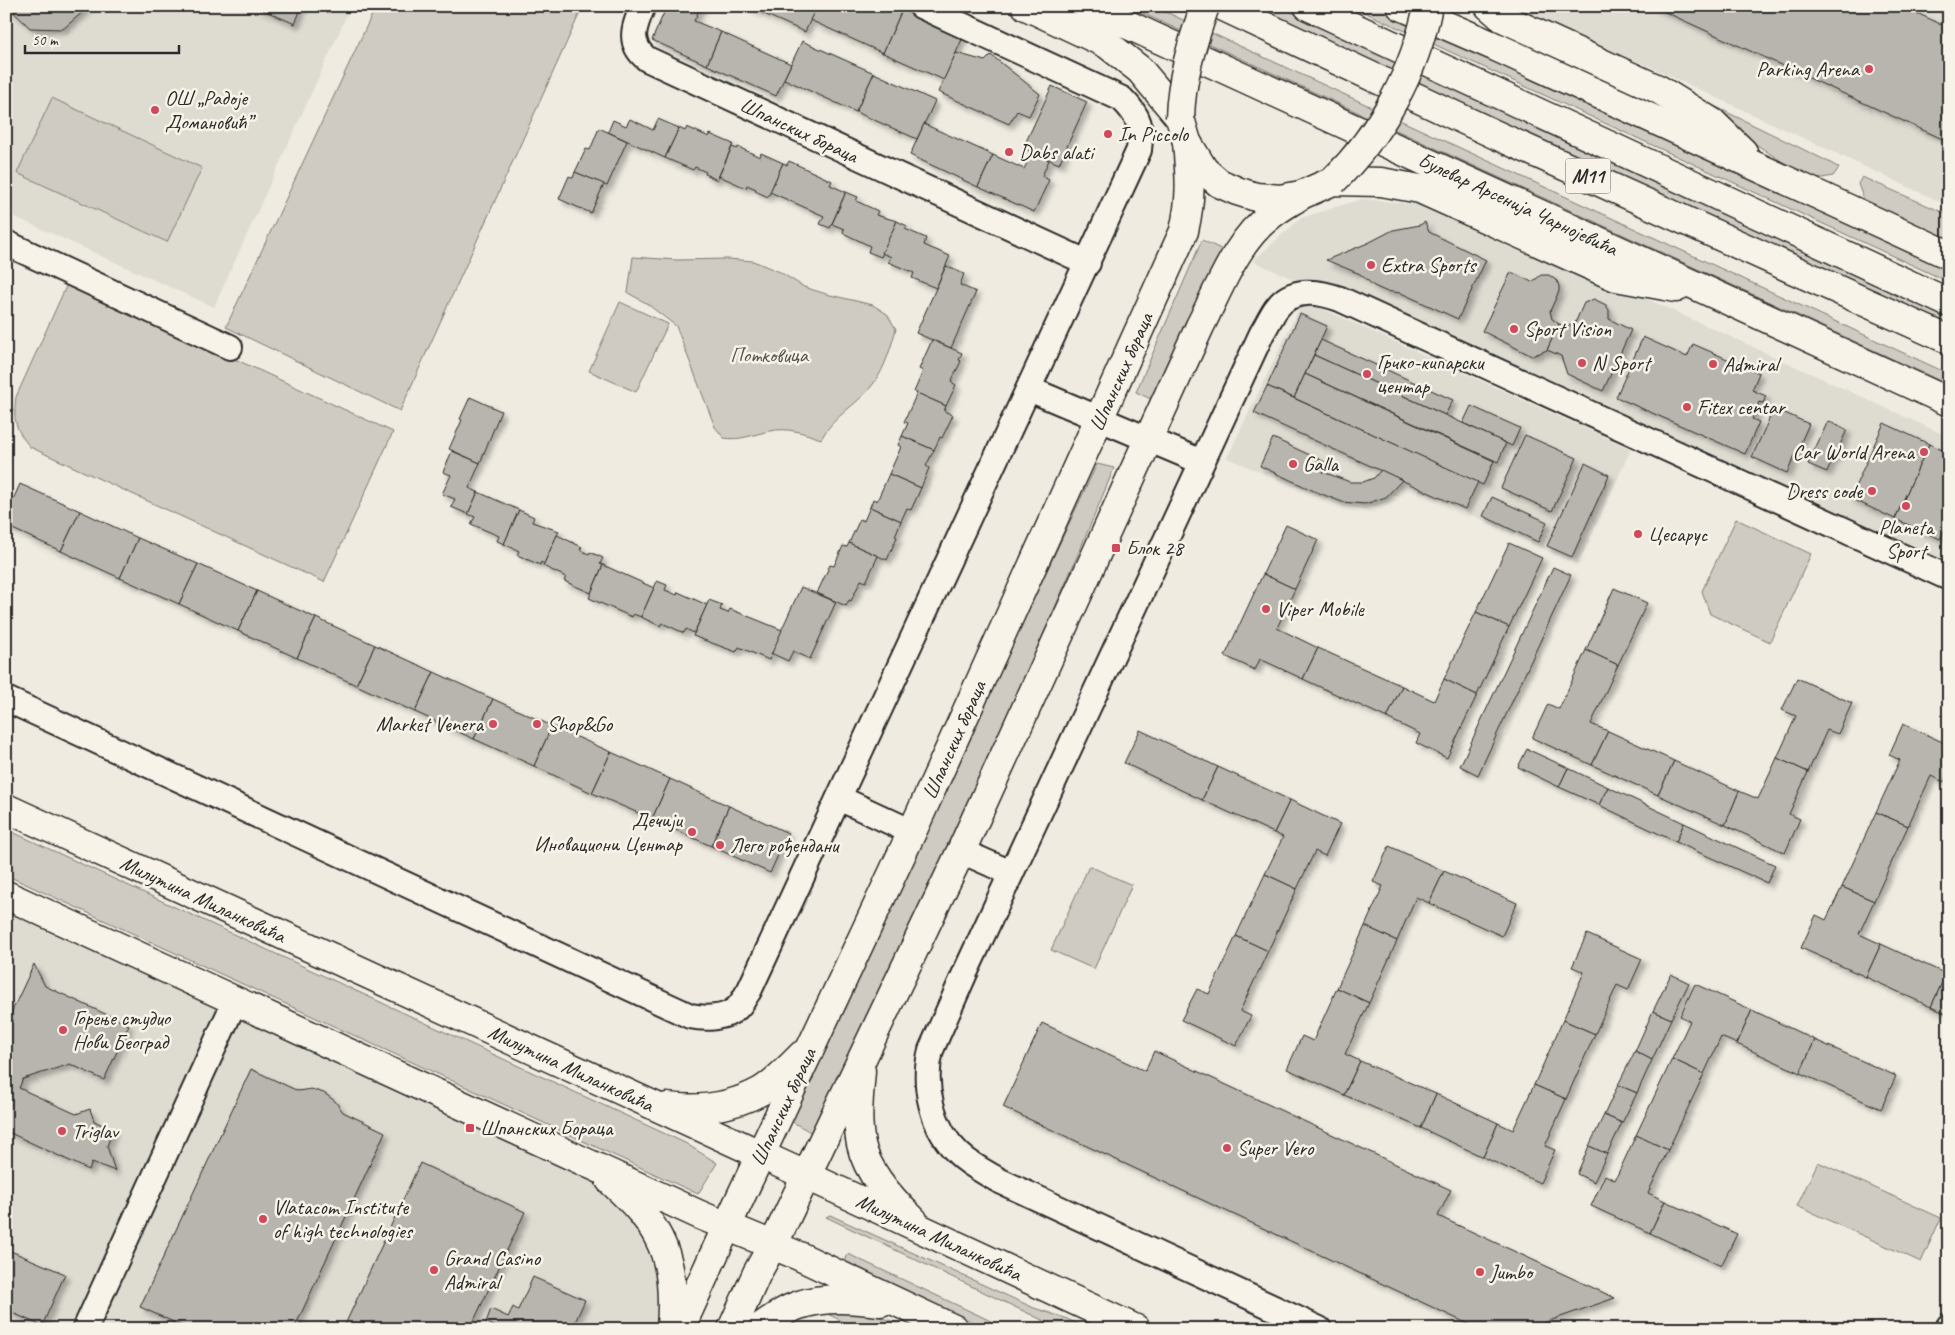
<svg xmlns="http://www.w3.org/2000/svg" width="1955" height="1335" viewBox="0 0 1955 1335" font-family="Caveat,sans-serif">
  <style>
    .built { fill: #dedbd1 }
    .green { fill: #cfcbc2; stroke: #7d7b76 }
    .building { fill: #b8b5ae; stroke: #2b2b2b; filter: url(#shadow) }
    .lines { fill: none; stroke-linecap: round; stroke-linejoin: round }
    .minor-casing { stroke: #2b2b2b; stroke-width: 28 }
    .tertiary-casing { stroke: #2b2b2b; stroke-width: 31 }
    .trunk-casing { stroke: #2b2b2b; stroke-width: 31 }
    .minor { stroke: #f7f3e8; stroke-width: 24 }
    .tertiary { stroke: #f7f3e8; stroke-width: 28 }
    .trunk { stroke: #f7f3e8; stroke-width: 28 }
    .tertiary-bridge-casing { stroke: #2b2b2b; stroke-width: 31; stroke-linecap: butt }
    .tertiary-bridge { stroke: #f7f3e8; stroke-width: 28 }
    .poi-dot { fill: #d1495b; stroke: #f7f3e8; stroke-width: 2 }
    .labels { text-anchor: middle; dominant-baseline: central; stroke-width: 5; stroke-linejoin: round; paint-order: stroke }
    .shield { fill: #f7f3e8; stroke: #686764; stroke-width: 1 }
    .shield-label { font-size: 20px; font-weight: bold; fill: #2b2b2b }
    .poi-label { font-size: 21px; fill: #2b2b2b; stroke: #f7f3e8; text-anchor: start }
    .street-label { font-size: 21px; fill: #2b2b2b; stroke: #f7f3e8 }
    .park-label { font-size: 21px; fill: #545351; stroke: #f7f3e8 }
  </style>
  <defs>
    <filter id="shadow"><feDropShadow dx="4.5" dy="4.5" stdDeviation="2.5" flood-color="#0004"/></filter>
  </defs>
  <rect width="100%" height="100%" fill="#efebe0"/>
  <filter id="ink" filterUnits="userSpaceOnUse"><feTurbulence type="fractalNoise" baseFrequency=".02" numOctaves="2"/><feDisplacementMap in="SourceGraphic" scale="10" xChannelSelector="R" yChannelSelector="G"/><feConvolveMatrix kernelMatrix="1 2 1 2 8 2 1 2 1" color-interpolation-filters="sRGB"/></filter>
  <g filter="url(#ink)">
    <!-- built -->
    <g class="built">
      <path d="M6,6H351L214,307L6,213Z"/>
      <path d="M1510,6H1949V206L1651,67L1521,15Z"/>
      <path d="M1362,199L1441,207L1716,330L1949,437V578L1253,261L1301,218Z"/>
      <path d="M1303,300L1631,449L1578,565L1406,484L1387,502L1366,509L1344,507L1227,458Z"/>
      <path d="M6,901L589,1170L654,1239L664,1329H6Z"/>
    </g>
    <!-- green -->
    <g class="green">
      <path d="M376,6H583L400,411L226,327Z"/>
      <path d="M1127,6H1153L1949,374V385Z"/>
      <path d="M1241,6H1278L1949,316V333Z"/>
      <path d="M1351,6H1385L1949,267V282Z"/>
      <path d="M1657,78L1829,162L1839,168L1833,176L1817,179L1796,171Z"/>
      <path d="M52,98L202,168L167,242L17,173Z"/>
      <path d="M1862,177L1949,215V241L1872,206L1864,200L1858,184Z"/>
      <path d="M1202,240L1225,251L1155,401L1136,392Z"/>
      <path d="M633,257L677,260L728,259L753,261L780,272L804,287L826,294L873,305L887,314L896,329C891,347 885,368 874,383C859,404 834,415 821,439C804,433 788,427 770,431C754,434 740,441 724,438L715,427L676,326L646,303L628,293Z"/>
      <path d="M68,282L393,432L324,582L30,447C15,429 13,420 16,397Z"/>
      <path d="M620,302L668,324L636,392L589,371Z"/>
      <path d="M1097,464L1114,468C1022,693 916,913 814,1134L789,1120Z"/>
      <path d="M1736,519L1811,554L1770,642L1710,614L1702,591Z"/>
      <path d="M6,829L685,1143L717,1163L698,1194L6,875Z"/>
      <path d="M1089,866L1132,885L1094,969L1051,950Z"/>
      <path d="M1818,1162L1941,1218L1921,1262L1797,1206Z"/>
      <path d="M830,1215L1034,1308L1065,1318L1088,1329H1061L826,1217Z"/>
      <path d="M848,1254L1008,1329H987L846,1262L845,1258Z"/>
      <path d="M817,1309H854L892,1321L908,1329H859Z"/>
    </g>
    <!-- building -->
    <g class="building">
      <path d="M7,6H86L85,10L63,29L30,28Z"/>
      <path d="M254,6H302L295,24Z"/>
      <path d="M677,6H701L694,21L721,32L707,65L652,40L666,8L674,12Z"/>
      <path d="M746,6H817L805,32Z"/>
      <path d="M817,6H894L902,10L883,53L810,20Z"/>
      <path d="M1652,6H1902L1949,28V142Z"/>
      <path d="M902,10L963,37L944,80L883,53Z"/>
      <path d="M721,32L791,64L776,96L707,65Z"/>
      <path d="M802,41L874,73L856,112L784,79Z"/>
      <path d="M956,53L985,61L991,55L1040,94L1029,116L1017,111L1009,124L938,92Z"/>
      <path d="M874,73L935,101L917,139L856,112Z"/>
      <path d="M1052,86L1087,102L1059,164L1023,148Z"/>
      <path d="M630,119L653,130L658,119L679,128L665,158L608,132L613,120L626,126Z"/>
      <path d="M924,124L993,155L978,187L910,155Z"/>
      <path d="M687,127L709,137L710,134L733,144L717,180L705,174L706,172L695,167L693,170L665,158L679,128L685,131Z"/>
      <path d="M599,128L627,141L607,186L575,172L586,149L590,150Z"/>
      <path d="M732,147L737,149L738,147L760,157L761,153L783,163L768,197L755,191L756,189L747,185L746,188L719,176Z"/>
      <path d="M1032,152L1049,160L1042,176L1049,180L1034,212L978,187L993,155L1024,169Z"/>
      <path d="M789,161L832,181L830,185L846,192L830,228L820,224L824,216L770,192L783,163L787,165Z"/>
      <path d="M575,172L604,184L591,213L559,199L569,176L573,178Z"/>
      <path d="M846,192L858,197L856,201L878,211L876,215L897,221L881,257L868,252L870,246L843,233L844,229L832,224Z"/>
      <path d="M897,221L907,226L905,229L926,238L924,245L950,256L936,288L912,278L914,273L888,262L891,257L882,253Z"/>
      <path d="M1425,222L1429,232L1486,260L1458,319L1401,293L1385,291L1374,286L1360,274L1326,260L1368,243L1393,230L1420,225Z"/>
      <path d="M946,266L964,274L960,285L976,292L951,348L916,333Z"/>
      <path d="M1511,272L1532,282L1541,275H1549L1557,281L1559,286V291L1550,311L1552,319L1559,324L1547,350L1532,356L1482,331Z"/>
      <path d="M1594,299L1606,305L1609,310V319L1631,330L1603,391L1567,374L1561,356L1547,350L1559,324L1566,327L1575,323L1584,303Z"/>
      <path d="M1300,314L1327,326L1294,398L1267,386Z"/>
      <path d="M1643,337L1687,357L1693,344L1759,373L1752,390L1766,396L1763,403L1759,402L1752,419L1759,422L1745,454L1616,397Z"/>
      <path d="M932,340L962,353L959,360L961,361L951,382L956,385L946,406L914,392L923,371L919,369Z"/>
      <path d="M1321,340L1453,400L1445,415L1314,355Z"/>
      <path d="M1314,355L1506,443L1498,462L1305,374Z"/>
      <path d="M1305,374L1494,461L1483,485L1294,398Z"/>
      <path d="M1267,386L1478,482L1465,509L1254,413Z"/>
      <path d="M917,393L946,406L944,411L953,415L942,438L940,437L934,450L902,436L908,423L904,422Z"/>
      <path d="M470,397L501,411L480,463L449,449L462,420L460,419Z"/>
      <path d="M1471,406L1520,428L1512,446L1463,423Z"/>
      <path d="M1774,408L1809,424L1787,473L1752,457Z"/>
      <path d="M1828,421L1847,430L1827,472L1808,464Z"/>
      <path d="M1884,423L1929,444L1895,519L1850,498Z"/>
      <path d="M1525,435L1577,458L1552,511L1501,488Z"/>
      <path d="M902,436L934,450L926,466L929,468L921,488L889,474L901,447L898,445Z"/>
      <path d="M1273,438L1327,463L1323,472L1350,482H1363L1374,478L1381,470L1402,480L1386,497L1365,504L1342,502L1314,491L1260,466Z"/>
      <path d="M1929,444L1949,453V521L1940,539L1895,519Z"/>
      <path d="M452,451L480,463L469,488L478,492L468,514L451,507L455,499L442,494L451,475L443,472Z"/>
      <path d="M1585,463L1609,475L1572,557L1547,546Z"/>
      <path d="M889,474L921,488L911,510L907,508L901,521L870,507L873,499L877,501Z"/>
      <path d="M20,484L80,511L61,551L6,526V515Z"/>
      <path d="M478,492L519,510L504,544L497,541L499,536L471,524L475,517L468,514Z"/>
      <path d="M1492,497L1547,522L1538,542L1483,516Z"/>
      <path d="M870,507L901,521L895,536L897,537L887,560L849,543L860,519L864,521Z"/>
      <path d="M519,510L534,517L532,522L559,531L544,564L541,562L540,565L517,555L519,551L504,544Z"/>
      <path d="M80,511L138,538L120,578L61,551Z"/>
      <path d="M1286,525L1318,540L1295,589L1263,574Z"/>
      <path d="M557,535L582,547L580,550L589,554L590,552L603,558L600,564L603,565L591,593L564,581L566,577L543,566Z"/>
      <path d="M138,538L198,564L179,604L120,578Z"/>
      <path d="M849,543L878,556L866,582L861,580L851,601L849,600L846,606L817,593L830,565L834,566L843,546L847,547Z"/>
      <path d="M1509,543L1542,558L1509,627L1476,612Z"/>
      <path d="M198,564L257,591L238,631L179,604Z"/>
      <path d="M603,565L654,588L641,617L633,614L632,617L589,598Z"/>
      <path d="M1553,567L1571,575L1478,775L1460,766Z"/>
      <path d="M1263,574L1295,589L1277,628L1318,648L1303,679L1260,659L1255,670L1225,656Z"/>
      <path d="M657,581L667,585L665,590L677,595L678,592L707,605L694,633L686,629L684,633L662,623L660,626L641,617Z"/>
      <path d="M801,587L836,602L810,659L793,651L788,661L771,653Z"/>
      <path d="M1614,588L1647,603L1618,665L1586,650Z"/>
      <path d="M257,591L316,618L297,658L238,631Z"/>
      <path d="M709,600L722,605L720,610L728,613L730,609L782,630L769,660L739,647L736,652L693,636Z"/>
      <path d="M1476,612L1509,627L1477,695L1444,679Z"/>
      <path d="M316,618L375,645L356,685L297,658Z"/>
      <path d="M375,645L434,672L415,712L356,685Z"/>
      <path d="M1318,648L1402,686L1387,718L1303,679Z"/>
      <path d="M1586,650L1618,665L1591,724L1608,731L1592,765L1532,738L1548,704L1559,709Z"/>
      <path d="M434,672L493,699L474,739L415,712Z"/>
      <path d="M1797,678L1852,703L1838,734L1827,730L1808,772L1777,758L1796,716L1782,710Z"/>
      <path d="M1444,679L1477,695L1447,758L1416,743L1420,734L1387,718L1402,686L1434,701Z"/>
      <path d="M493,699L552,726L534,766L474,739Z"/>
      <path d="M1903,724L1949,745V770L1944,782L1931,776L1908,826L1876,812L1900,760L1889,755Z"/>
      <path d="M552,726L611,752L592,793L534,766Z"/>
      <path d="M1140,730L1218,767L1202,800L1124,763Z"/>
      <path d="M1608,731L1674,761L1658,795L1592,765Z"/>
      <path d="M1527,749L1568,768L1559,787L1518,767Z"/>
      <path d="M611,752L670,779L652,819L592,793Z"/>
      <path d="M1777,758L1808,772L1789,814L1800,819L1785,853L1725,825L1739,791L1758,799Z"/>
      <path d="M1674,761L1739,791L1725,825L1658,795Z"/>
      <path d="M1218,767L1290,800L1274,833L1202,800Z"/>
      <path d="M1568,768L1608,787L1599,805L1559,787Z"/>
      <path d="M670,779L729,806L711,846L652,819Z"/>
      <path d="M1608,787L1684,823L1676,842L1599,805Z"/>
      <path d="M1290,800L1340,824L1325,856L1315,851L1297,889L1265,874L1283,837L1274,833Z"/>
      <path d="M729,806L788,833L770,873L711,846Z"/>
      <path d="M1876,812L1908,826L1874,901L1842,887Z"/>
      <path d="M1684,823L1775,865L1767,883L1676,842Z"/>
      <path d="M1389,846L1444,871L1429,903L1416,897L1397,941L1365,926L1383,886L1373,882Z"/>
      <path d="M1444,871L1517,903L1502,936L1429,903Z"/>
      <path d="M1265,874L1297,889L1268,951L1236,936Z"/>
      <path d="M1842,887L1874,901L1859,934L1881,944L1866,977L1801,948L1816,915L1826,920Z"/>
      <path d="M1365,926L1397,941L1369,1003L1337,988Z"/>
      <path d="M1587,934L1642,959L1628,990L1617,985L1595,1034L1563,1020L1584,972L1572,967Z"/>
      <path d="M1236,936L1268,951L1240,1011L1251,1016L1236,1046L1181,1020L1197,989L1209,994Z"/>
      <path d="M1881,944L1946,974L1931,1007L1866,977Z"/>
      <path d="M34,964L45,986L129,1025L104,1080L70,1064L23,1079L19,1088L76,1114L90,1109L94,1121L113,1130L107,1146L115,1171L92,1162L89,1170L6,1131V1024Z"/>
      <path d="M1671,974L1689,983L1671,1019L1653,1011Z"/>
      <path d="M1946,974L1949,975V1015L1931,1007Z"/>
      <path d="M1695,984L1752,1010L1737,1044L1721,1037L1704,1074L1672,1059L1690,1021L1680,1016Z"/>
      <path d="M1337,988L1369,1003L1345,1054L1360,1061L1344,1095L1287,1069L1302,1036L1313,1041Z"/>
      <path d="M1752,1010L1815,1040L1800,1073L1737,1044Z"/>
      <path d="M1653,1011L1671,1019L1652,1060L1635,1051Z"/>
      <path d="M1563,1020L1595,1034L1566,1099L1534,1085Z"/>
      <path d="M1042,1023L1145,1071L1154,1051L1451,1190L1438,1216L1615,1298L1526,1329H1479L1003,1107Z"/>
      <path d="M1815,1040L1896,1076L1881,1109L1800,1073Z"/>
      <path d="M1635,1051L1652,1060L1637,1093L1618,1085Z"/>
      <path d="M1672,1059L1704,1074L1668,1150L1636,1135Z"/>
      <path d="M1360,1061L1436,1094L1421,1128L1344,1095Z"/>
      <path d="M251,1069L298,1091L311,1089L324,1093L335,1101L343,1112L385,1132L294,1329H189L140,1307Z"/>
      <path d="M1534,1085L1566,1099L1545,1146L1555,1150L1540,1183L1483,1157L1498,1123L1513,1130Z"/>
      <path d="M1618,1085L1637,1093L1622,1123L1604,1115Z"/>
      <path d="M1436,1094L1498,1123L1483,1157L1421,1128Z"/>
      <path d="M1604,1115L1622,1123L1607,1154L1589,1146Z"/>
      <path d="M1636,1135L1668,1150L1648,1193L1665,1201L1650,1233L1591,1206L1605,1175L1615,1180Z"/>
      <path d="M1589,1146L1607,1154L1594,1182L1577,1174Z"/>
      <path d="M420,1163L525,1212L470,1329H343Z"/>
      <path d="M1665,1201L1737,1234L1721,1266L1650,1233Z"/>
      <path d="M6,1249L65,1274L42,1326L6,1310Z"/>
      <path d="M533,1277L585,1300L572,1329H500L486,1322L491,1309L508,1317L513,1307L518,1310Z"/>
    </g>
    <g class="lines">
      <!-- minor casing -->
      <g class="minor-casing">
        <g id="minor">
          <path d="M643,6C634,27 627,43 647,59L1088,263"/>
          <path d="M6,243L230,347"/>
          <path d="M1029,389L1202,462"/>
          <path d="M6,699L690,1016C705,1019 725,1019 737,1008C742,1004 745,996 749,991L1139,150C1142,126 1140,117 1122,99L921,6"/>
          <path d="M839,798L912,832"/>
          <path d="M961,851L1011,873"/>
          <path d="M85,1329L235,1001"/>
          <path d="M1319,1329L998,1180C985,1172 970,1165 959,1154C932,1129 922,1085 931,1050L965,973L1262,333C1267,325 1271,316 1276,309C1291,287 1318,291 1340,299L1949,578"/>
          <path d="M1947,1329L1949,1326"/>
        </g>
      </g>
      <!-- tertiary casing -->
      <g class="tertiary-casing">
        <g id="tertiary">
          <path d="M1026,6L1107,44L1140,70L1180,118L1187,142L1204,170L1219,183L1237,191L1256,197L1280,199L1301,195L1333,181L1381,182L1420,189L1616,277L1676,288"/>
          <path d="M1087,6L1949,402"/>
          <path d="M1401,6L1496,47L1949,255"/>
          <path d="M1489,6L1503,18L1658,89L1713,123L1743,152"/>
          <path d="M6,808L829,1186L1136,1329"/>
          <path d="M6,895L700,1215L799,1256L954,1329"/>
          <path d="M861,1071C859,1095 856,1120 861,1144C867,1173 892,1200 913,1220"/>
          <path d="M667,1107C698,1111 732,1107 761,1091C774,1084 791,1066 802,1055"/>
          <path d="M610,1180C663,1228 676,1258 671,1329"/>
          <path d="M680,1329L727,1226L912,832L1184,231C1192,196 1190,177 1187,142"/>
          <path d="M732,1329L757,1273L776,1239L961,851L1200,326C1220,287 1236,241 1272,214C1281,207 1292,201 1301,195"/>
          <path d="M758,1329C771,1320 784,1310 799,1305C826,1296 854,1299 881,1302"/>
        </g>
      </g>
      <!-- trunk casing -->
      <g class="trunk-casing">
        <g id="trunk">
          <path d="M1222,6L1494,134L1949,340"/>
          <path d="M1308,6L1949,303"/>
        </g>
      </g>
      <!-- minor -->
      <use href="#minor" class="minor"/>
      <!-- tertiary -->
      <use href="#tertiary" class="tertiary"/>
      <!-- trunk -->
      <use href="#trunk" class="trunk"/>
      <!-- tertiary-bridge casing -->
      <g class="tertiary-bridge-casing">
        <g id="tertiary-bridge">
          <path d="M1180,118C1181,79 1192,43 1205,6"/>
          <path d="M1333,181C1381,134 1415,72 1428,6"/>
        </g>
      </g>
      <!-- tertiary-bridge -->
      <use href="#tertiary-bridge" class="tertiary-bridge"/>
    </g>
  </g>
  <!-- markers -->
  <g class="poi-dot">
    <circle cx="1869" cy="69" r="5"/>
    <circle cx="155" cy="110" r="5"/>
    <circle cx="1108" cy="134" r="5"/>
    <circle cx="1009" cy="152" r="5"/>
    <circle cx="1371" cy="265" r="5"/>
    <circle cx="1514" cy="329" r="5"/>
    <circle cx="1582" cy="363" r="5"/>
    <circle cx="1713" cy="364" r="5"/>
    <circle cx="1367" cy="374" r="5"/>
    <circle cx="1687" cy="407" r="5"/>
    <circle cx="1924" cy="452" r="5"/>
    <circle cx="1293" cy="464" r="5"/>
    <circle cx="1872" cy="491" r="5"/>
    <circle cx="1906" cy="506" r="5"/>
    <circle cx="1638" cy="534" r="5"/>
    <rect x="1111" y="543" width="10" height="10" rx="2.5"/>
    <circle cx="1266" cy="609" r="5"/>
    <circle cx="493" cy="724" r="5"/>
    <circle cx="537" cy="724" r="5"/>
    <circle cx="692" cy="832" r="5"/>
    <circle cx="720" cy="845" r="5"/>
    <circle cx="63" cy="1030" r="5"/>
    <rect x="465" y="1123" width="10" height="10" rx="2.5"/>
    <circle cx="62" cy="1131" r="5"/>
    <circle cx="1227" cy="1148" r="5"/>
    <circle cx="263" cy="1219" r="5"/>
    <circle cx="434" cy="1270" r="5"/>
    <circle cx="1480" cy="1272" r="5"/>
  </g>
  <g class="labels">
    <!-- shield labels -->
    <rect class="shield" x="1565.5" y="158.5" width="45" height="35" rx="4"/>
    <g class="shield-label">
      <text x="1588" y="176">M11</text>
    </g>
    <!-- poi labels -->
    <g class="poi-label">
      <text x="1859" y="69" text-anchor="end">Parking Arena</text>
      <text x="165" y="98">ОШ „Радоје<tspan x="165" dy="24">Домановић”</tspan></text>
      <text x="1118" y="134">In Piccolo</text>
      <text x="1019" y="152">Dabs alati</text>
      <text x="1381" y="265">Extra Sports</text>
      <text x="1524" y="329">Sport Vision</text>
      <text x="1377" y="362">Грчко-кипарски<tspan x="1377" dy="24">центар</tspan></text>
      <text x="1592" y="363">N Sport</text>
      <text x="1723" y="364">Admiral</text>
      <text x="1697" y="407">Fitex centar</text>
      <text x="1914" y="452" text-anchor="end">Car World Arena</text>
      <text x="1303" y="464">Galla</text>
      <text x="1862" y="491" text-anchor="end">Dress code</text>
      <text x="1906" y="527" text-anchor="middle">Planeta<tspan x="1906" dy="24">Sport</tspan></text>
      <text x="1648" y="534">Цесарус</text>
      <text x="1126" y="548">Блок 28</text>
      <text x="1276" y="609">Viper Mobile</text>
      <text x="483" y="724" text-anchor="end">Market Venera</text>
      <text x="547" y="724">Shop&amp;Go</text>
      <text x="682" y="820" text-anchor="end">Дечији<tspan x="682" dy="24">Иновациони Центар</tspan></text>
      <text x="730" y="845">Лего рођендани</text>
      <text x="73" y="1018">Горење студио<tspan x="73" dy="24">Нови Београд</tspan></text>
      <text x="480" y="1128">Шпанских Бораца</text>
      <text x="72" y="1131">Triglav</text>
      <text x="1237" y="1148">Super Vero</text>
      <text x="273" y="1207">Vlatacom Institute<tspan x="273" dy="24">of high technologies</tspan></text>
      <text x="444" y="1258">Grand Casino<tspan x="444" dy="24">Admiral</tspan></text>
      <text x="1490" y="1272">Jumbo</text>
    </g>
    <!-- street labels -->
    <g class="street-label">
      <text transform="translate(799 130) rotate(25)">Шпанских бораца</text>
      <text transform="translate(1518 204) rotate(25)">Булевар Арсенија Чарнојевића</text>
      <text transform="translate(1121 372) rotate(-66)">Шпанских бораца</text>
      <text transform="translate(954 740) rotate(-66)">Шпанских бораца</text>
      <text transform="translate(203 899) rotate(25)">Милутина Миланковића</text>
      <text transform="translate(571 1068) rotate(25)">Милутина Миланковића</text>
      <text transform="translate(783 1107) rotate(-65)">Шпанских бораца</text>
      <text transform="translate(939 1237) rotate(25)">Милутина Миланковића</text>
    </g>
    <!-- park labels -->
    <g class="park-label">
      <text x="769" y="355">Потковица</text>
    </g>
  </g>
  <!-- margin -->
  <rect width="1955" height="1335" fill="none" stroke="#f7f3e8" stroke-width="25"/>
  <rect x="12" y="12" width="1930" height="1310" fill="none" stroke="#2b2b2b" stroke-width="2" filter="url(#ink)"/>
  <!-- scale -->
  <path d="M25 45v8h154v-8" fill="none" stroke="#2b2b2b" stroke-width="2.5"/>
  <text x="32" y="45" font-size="15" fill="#2b2b2b" stroke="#f7f3e8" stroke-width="4" paint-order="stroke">50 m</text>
</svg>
